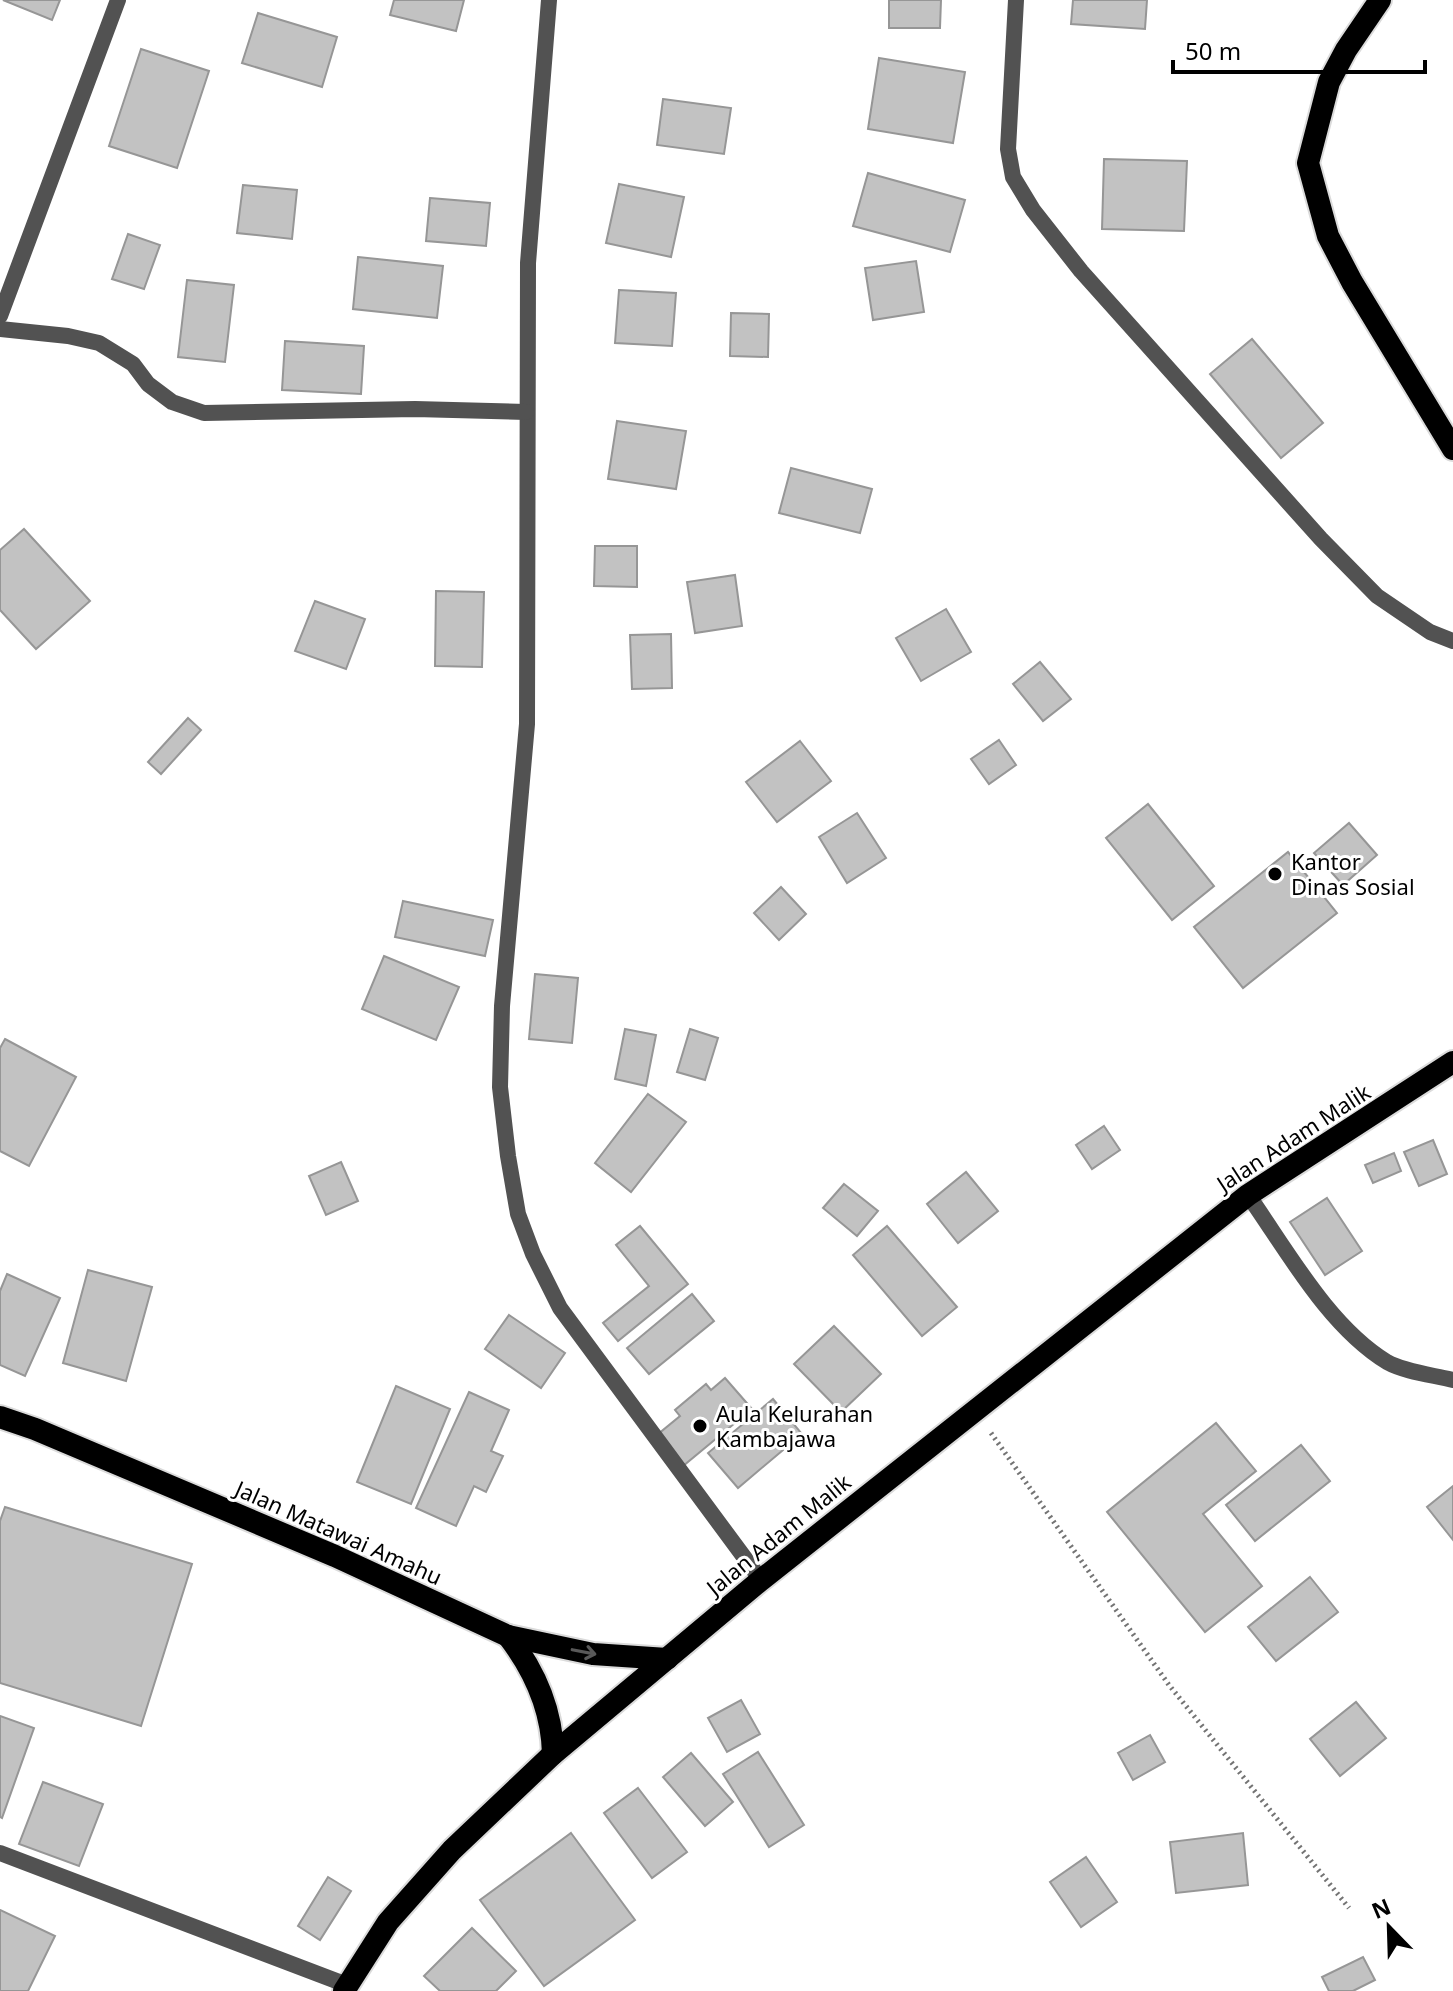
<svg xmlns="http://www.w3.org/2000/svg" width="1453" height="1991" viewBox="0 0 1453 1991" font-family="'Noto Sans',sans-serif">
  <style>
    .building { fill: #c2c2c2; stroke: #969696; stroke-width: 2 }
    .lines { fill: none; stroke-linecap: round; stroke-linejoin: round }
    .trunk-casing { stroke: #dbdbdb; stroke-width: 26 }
    .path { stroke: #747474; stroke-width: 5; stroke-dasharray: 2 4; stroke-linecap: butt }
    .minor { stroke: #525252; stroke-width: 16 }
    .trunk { stroke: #000; stroke-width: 22 }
    .oneway { stroke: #595959 }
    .poi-dot { fill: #000; stroke: #fff; stroke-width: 3 }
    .labels { text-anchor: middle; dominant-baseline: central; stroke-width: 6; stroke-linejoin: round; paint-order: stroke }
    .poi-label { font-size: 22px; fill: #000; stroke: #fff; text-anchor: start }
    .street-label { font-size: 22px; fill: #000; stroke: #fff }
  </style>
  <rect width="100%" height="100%" fill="#fff"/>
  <!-- building -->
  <g class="building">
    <path d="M3,0H60L52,20Z"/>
    <path d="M394,0H464L456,31L390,15Z"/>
    <path d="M889,0H941L940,28H889Z"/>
    <path d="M1073,0H1147L1145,29L1071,24Z"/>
    <path d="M258,13L337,37L322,87L242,63Z"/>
    <path d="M141,49L209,71L177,168L109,146Z"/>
    <path d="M879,58L965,72L953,143L868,129Z"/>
    <path d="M663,99L731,108L724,154L657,145Z"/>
    <path d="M1104,159L1187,161L1184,231L1102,229Z"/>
    <path d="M868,173L965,200L950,252L853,226Z"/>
    <path d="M619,184L684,197L671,257L606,243Z"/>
    <path d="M243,185L297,190L292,239L237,233Z"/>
    <path d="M430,198L490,203L486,246L426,241Z"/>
    <path d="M128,234L160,245L144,289L112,279Z"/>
    <path d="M358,257L443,266L437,318L353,309Z"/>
    <path d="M916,261L924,312L873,320L865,268Z"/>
    <path d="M187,280L234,285L225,362L178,357Z"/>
    <path d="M619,290L676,293L672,346L615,343Z"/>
    <path d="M731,313L769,314L768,357L730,356Z"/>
    <path d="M1252,339L1323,423L1281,458L1210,374Z"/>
    <path d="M285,341L364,346L361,394L282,390Z"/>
    <path d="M617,421L686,431L676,489L608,479Z"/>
    <path d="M791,468L872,489L860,533L779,513Z"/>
    <path d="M24,529L90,601L36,649L0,610V550Z"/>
    <path d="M595,546H637V587L594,586Z"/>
    <path d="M735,575L742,626L695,633L687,582Z"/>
    <path d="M436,591L484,592L482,667L435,666Z"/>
    <path d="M315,601L365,619L346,669L295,651Z"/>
    <path d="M946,609L971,652L921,681L896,638Z"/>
    <path d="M671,634L672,688L632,689L630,635Z"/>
    <path d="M1040,662L1071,699L1043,721L1013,684Z"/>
    <path d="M188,718L201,730L161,774L148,762Z"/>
    <path d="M999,740L1016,765L989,784L971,759Z"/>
    <path d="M800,741L831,781L777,822L746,782Z"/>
    <path d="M1148,804L1214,886L1172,920L1106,838Z"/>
    <path d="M857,813L886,858L847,883L819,837Z"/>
    <path d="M1349,823L1377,855L1343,885L1314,853Z"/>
    <path d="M1288,852L1337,913L1243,988L1194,927Z"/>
    <path d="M781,887L806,914L779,940L754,913Z"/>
    <path d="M403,901L493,920L485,956L395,937Z"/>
    <path d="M384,956L459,987L436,1040L362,1009Z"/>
    <path d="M535,974L578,978L572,1043L529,1039Z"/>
    <path d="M625,1029L656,1035L646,1086L615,1079Z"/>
    <path d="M690,1029L718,1038L705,1080L677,1072Z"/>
    <path d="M5,1039L76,1077L29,1166L0,1151V1048Z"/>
    <path d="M648,1094L686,1122L631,1192L595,1163Z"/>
    <path d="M1104,1126L1120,1150L1092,1169L1076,1145Z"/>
    <path d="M1433,1140L1447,1174L1419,1186L1404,1152Z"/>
    <path d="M1394,1153L1401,1171L1373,1183L1365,1165Z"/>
    <path d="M341,1162L358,1201L326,1215L309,1176Z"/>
    <path d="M966,1172L998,1211L958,1243L927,1204Z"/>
    <path d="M844,1184L878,1211L857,1236L823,1208Z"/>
    <path d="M1327,1198L1362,1251L1325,1275L1290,1222Z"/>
    <path d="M640,1226L688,1284L618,1341L603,1323L649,1286L616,1245Z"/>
    <path d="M887,1226L957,1307L922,1336L853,1255Z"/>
    <path d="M88,1270L152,1287L126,1381L63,1363Z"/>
    <path d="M7,1274L60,1298L25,1376L0,1365V1291Z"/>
    <path d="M692,1294L714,1321L649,1374L627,1348Z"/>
    <path d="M509,1315L565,1353L541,1388L485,1349Z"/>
    <path d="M834,1326L881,1374L841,1412L794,1364Z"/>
    <path d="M725,1378L752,1409L683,1466L657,1435L680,1416L675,1410L706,1384L711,1390Z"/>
    <path d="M396,1386L450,1409L411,1504L357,1482Z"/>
    <path d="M469,1392L509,1410L491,1451L503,1456L486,1492L474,1486L456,1526L416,1508Z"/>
    <path d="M773,1399L802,1434L738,1488L708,1453Z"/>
    <path d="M1216,1423L1256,1471L1203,1514L1262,1586L1205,1632L1107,1512Z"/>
    <path d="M1301,1445L1330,1481L1255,1541L1226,1505Z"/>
    <path d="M1453,1486V1540L1427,1507Z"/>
    <path d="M5,1507L192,1564L141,1726L0,1683V1521Z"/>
    <path d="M1310,1577L1338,1612L1276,1661L1248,1627Z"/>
    <path d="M741,1700L760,1734L727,1752L708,1718Z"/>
    <path d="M1356,1702L1386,1738L1340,1776L1310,1739Z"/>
    <path d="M0,1716L34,1728L2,1818L0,1817Z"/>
    <path d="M1150,1735L1165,1762L1133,1780L1118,1753Z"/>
    <path d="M758,1752L804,1825L769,1847L723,1774Z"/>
    <path d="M691,1753L733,1802L705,1826L663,1777Z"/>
    <path d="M43,1782L103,1804L79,1866L19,1844Z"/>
    <path d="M638,1788L687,1852L652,1878L604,1813Z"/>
    <path d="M571,1833L635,1920L544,1986L480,1900Z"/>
    <path d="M1243,1833L1248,1885L1176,1893L1170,1842Z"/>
    <path d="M1086,1857L1117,1902L1081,1927L1050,1882Z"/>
    <path d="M328,1877L351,1891L320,1940L298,1926Z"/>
    <path d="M0,1910L55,1936L28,1991H0Z"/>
    <path d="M472,1928L516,1971L496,1991H440L424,1976Z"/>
    <path d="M1363,1957L1375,1980L1353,1991H1329L1322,1977Z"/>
  </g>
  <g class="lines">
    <!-- trunk casing -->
    <g class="trunk-casing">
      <g id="trunk">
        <path d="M1380,0L1346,50L1329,82L1308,163L1328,236L1352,282L1453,449"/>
        <path d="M0,1417L35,1429L335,1556L508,1636L593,1654L667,1659"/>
        <path d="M508,1636C535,1671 552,1710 553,1754"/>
        <path d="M344,1991L388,1922L452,1850L553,1754L761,1580L1248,1195L1453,1062"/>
      </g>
    </g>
    <!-- path -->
    <path class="path" d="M991,1433L1169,1685L1349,1908"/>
    <!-- minor -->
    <g class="minor">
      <path d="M549,0L528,263L527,724L502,1006L500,1087L508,1156L518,1214L533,1254L560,1308L761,1580"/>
      <path d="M1016,0L1008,149L1013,177L1033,210L1081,271L1321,539L1377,596L1430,632L1453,641"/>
      <path d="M0,316L118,0"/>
      <path d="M0,329L68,336L99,343L133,364L148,384L172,402L204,413L415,409L526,412"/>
      <path d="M1248,1195C1287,1250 1328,1326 1387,1362C1405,1372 1433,1375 1453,1380"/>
      <path d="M0,1853L347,1985"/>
    </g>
    <!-- trunk -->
    <use href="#trunk" class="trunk"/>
  </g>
  <!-- one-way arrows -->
  <defs><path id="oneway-shaft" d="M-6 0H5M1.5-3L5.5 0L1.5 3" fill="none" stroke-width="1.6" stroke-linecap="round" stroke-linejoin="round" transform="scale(2)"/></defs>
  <use class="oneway" href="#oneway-shaft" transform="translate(584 1652) rotate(11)"/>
  <!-- markers -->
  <g class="poi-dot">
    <circle cx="1275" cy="874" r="8"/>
    <circle cx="700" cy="1426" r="8"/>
  </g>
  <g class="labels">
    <!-- poi labels -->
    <g class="poi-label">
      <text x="1291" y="861">Kantor<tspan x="1291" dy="25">Dinas Sosial</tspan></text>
      <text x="716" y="1413">Aula Kelurahan<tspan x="716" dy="25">Kambajawa</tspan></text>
    </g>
    <!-- street labels -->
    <g class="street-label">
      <text transform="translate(1293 1137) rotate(-33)">Jalan Adam Malik</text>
      <text transform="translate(339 1532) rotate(24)">Jalan Matawai Amahu</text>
      <text transform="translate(778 1534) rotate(-39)">Jalan Adam Malik</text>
    </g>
  </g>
  <!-- north arrow -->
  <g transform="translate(1389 1927) rotate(337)" stroke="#ffffff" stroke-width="6" paint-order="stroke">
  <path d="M0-6L14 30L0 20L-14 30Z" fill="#000000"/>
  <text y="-12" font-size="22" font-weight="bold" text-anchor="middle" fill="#000000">N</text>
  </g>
  <!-- scale -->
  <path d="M1173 60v12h252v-12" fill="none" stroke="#000000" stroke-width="4"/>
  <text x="1185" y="60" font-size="24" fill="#000000" stroke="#ffffff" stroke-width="6" paint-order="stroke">50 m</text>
</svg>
